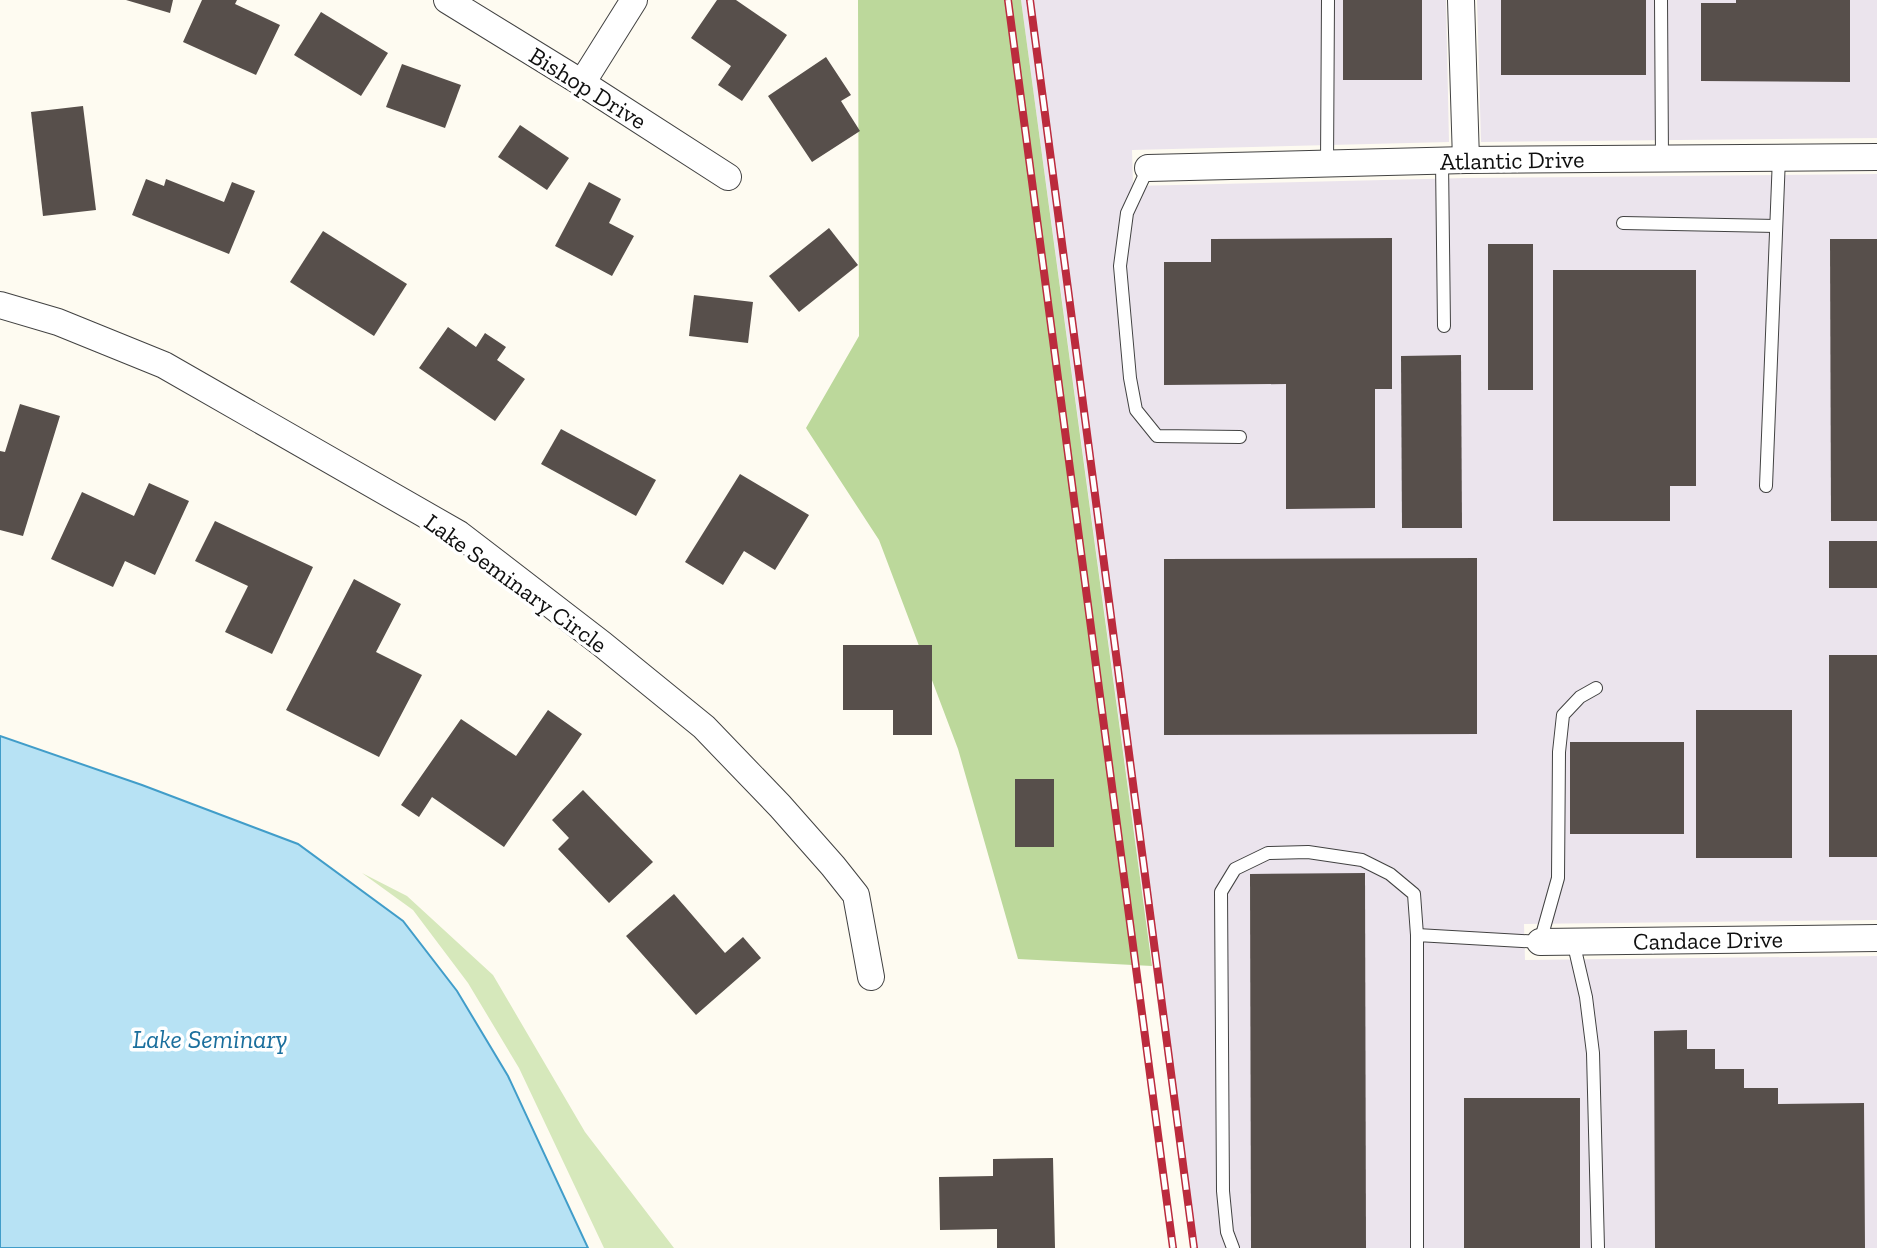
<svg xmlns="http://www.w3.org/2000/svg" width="1877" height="1248" viewBox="0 0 1877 1248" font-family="'Zilla Slab',serif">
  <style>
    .industrial { fill: #ebe4ed }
    .green { fill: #d6e8bb }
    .forest { fill: #bcd89b }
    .water { fill: #b7e2f4; stroke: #419dc9; stroke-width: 2 }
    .building { fill: #574f4b }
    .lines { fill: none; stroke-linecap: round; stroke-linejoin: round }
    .lane-casing { stroke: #424242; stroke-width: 14 }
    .street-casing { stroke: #424242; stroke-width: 28 }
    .lane { stroke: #fff; stroke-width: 12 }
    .street { stroke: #fff; stroke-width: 26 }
    .rail-casing { stroke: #bb2b3d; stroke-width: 8 }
    .rail { stroke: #fff; stroke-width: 5; stroke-dasharray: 16; stroke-linecap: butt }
    .labels { text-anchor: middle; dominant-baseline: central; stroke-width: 7; stroke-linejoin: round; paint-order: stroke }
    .street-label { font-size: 24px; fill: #0f0f0f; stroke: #fff }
    .water-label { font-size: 26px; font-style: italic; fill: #1b6f9d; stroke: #fff }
  </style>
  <rect width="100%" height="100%" fill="#fefbf1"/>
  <!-- industrial -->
  <g class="industrial">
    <path d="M1021,0H1446L1449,142L1132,150L1133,186L1466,178L1877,174V920L1524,924L1525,960L1877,956V1248H1191Z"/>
    <path d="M1477,0H1877V138L1481,142Z"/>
  </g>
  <!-- green -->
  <path class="green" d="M362,873L407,896L493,975L585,1132L674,1248H604L519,1068L468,983L413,910Z"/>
  <!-- forest -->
  <path class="forest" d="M858,0H1021L1152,966L1018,959L958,749L879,540L806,428L859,336Z"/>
  <!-- water -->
  <path class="water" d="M0,736L142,785L298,844L403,921L457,991L508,1076L588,1248H0Z"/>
  <!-- building -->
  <g class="building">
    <path d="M126,0H173L170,13Z"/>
    <path d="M202,0H237L235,4L280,25L256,75L183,42Z"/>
    <path d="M717,0H736L787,35L742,101L718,85L731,66L691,38Z"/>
    <rect x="1343" y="0" width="79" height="80"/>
    <rect x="1501" y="0" width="145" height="75"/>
    <path d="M1736,0H1850V82L1701,81V3H1736Z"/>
    <path d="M321,12L388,53L361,96L294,55Z"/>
    <path d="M826,57L851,95L841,101L860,131L812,162L768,96Z"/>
    <path d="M402,64L461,85L445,128L386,107Z"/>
    <path d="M83,106L96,210L43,216L31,112Z"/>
    <path d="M520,125L569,158L547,190L498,157Z"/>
    <path d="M146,179L164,186L166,179L224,202L232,182L255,191L229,254L132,215Z"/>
    <path d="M589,182L621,199L609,223L634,236L612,276L555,246Z"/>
    <path d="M829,228L858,265L799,312L769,276Z"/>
    <path d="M323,231L407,284L374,336L290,282Z"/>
    <path d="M1392,238V389H1375V508L1286,509V384L1164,385V262H1211V239Z"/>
    <path d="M1830,239H1877V521H1831Z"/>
    <rect x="1488" y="244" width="45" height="146"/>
    <path d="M1553,270H1696V486H1670V521H1553Z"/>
    <path d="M694,295L753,302L748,343L689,336Z"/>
    <path d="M448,327L476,347L485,333L506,347L497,360L525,379L495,421L419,368Z"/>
    <path d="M1461,355L1462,528H1402L1401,356Z"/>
    <path d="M20,404L60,416L23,536L0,530V451L5,452Z"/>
    <path d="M561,429L656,480L636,516L541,464Z"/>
    <path d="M740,474L809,515L775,570L744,551L723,585L685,562Z"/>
    <path d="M149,483L189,501L155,575L125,561L113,587L51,559L82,492L134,516Z"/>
    <path d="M215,521L313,567L272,654L225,632L248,586L195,561Z"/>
    <rect x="1829" y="541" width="48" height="47"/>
    <path d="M1477,558V734L1164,735V559Z"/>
    <path d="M354,579L401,604L376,652L422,675L379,757L286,710Z"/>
    <path d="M843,645H932V735H893V710H843Z"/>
    <rect x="1829" y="655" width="48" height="202"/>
    <path d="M548,710L582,734L504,847L432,797L419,817L401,805L461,719L516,756Z"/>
    <rect x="1696" y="710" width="96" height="148"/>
    <rect x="1570" y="742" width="114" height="92"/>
    <rect x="1015" y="779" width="39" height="68"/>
    <path d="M583,790L653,862L609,903L558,849L569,838L552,820Z"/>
    <path d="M1365,873L1366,1248H1251L1250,874Z"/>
    <path d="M674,894L725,953L743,937L761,958L696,1015L626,936Z"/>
    <path d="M1687,1030V1049H1715V1069H1744V1088H1778V1104L1864,1103L1865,1248H1655L1654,1031Z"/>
    <rect x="1464" y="1098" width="116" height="150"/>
    <path d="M1053,1158L1055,1248H997V1229L940,1230L939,1177L993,1176V1159Z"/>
  </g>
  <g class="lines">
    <!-- lane casing -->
    <g class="lane-casing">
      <g id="lane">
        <path d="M1661,0L1662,158"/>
        <path d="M1442,161L1444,326"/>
        <path d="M1327,164L1328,0"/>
        <path d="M1148,168L1127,213L1120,266L1130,378L1136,410L1157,436L1240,437"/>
        <path d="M1623,223L1776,226"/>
        <path d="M1766,486L1779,157"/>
        <path d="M1573,941L1586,997L1593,1053L1598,1248"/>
        <path d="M1233,1248L1227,1232L1223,1191L1221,892L1235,869L1268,853L1308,852L1362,860L1390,874L1414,894L1417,935"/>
        <path d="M1417,1248V935L1540,942L1558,878L1559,752L1563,715L1580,697L1596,688"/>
      </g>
    </g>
    <!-- street casing -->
    <g class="street-casing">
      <g id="street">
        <path d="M447,0L582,83L728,177"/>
        <path d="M1461,0L1466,160"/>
        <path d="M582,83L634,0"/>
        <path d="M1148,168L1466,160L1877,157"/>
        <path d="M0,305L58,322L164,365L459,534L602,644L704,727L780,806L833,866L856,895L871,977"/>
        <path d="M1540,942L1877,938"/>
      </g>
    </g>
    <!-- lane -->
    <use href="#lane" class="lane"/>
    <!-- street -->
    <use href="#street" class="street"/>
    <!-- rail casing -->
    <g class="rail-casing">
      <g id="rail">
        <path d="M1008,0L1173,1248"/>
        <path d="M1030,0L1194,1248"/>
      </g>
    </g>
    <!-- rail -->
    <use href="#rail" class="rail"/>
  </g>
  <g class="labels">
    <!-- street labels -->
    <g class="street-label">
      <text transform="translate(588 88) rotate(32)">Bishop Drive</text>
      <text transform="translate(1512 160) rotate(-1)">Atlantic Drive</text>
      <text transform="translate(516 583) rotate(36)">Lake Seminary Circle</text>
      <text transform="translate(1708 940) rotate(-1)">Candace Drive</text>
    </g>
    <!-- water labels -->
    <g class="water-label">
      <text x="210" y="1039">Lake Seminary</text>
    </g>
  </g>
</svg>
